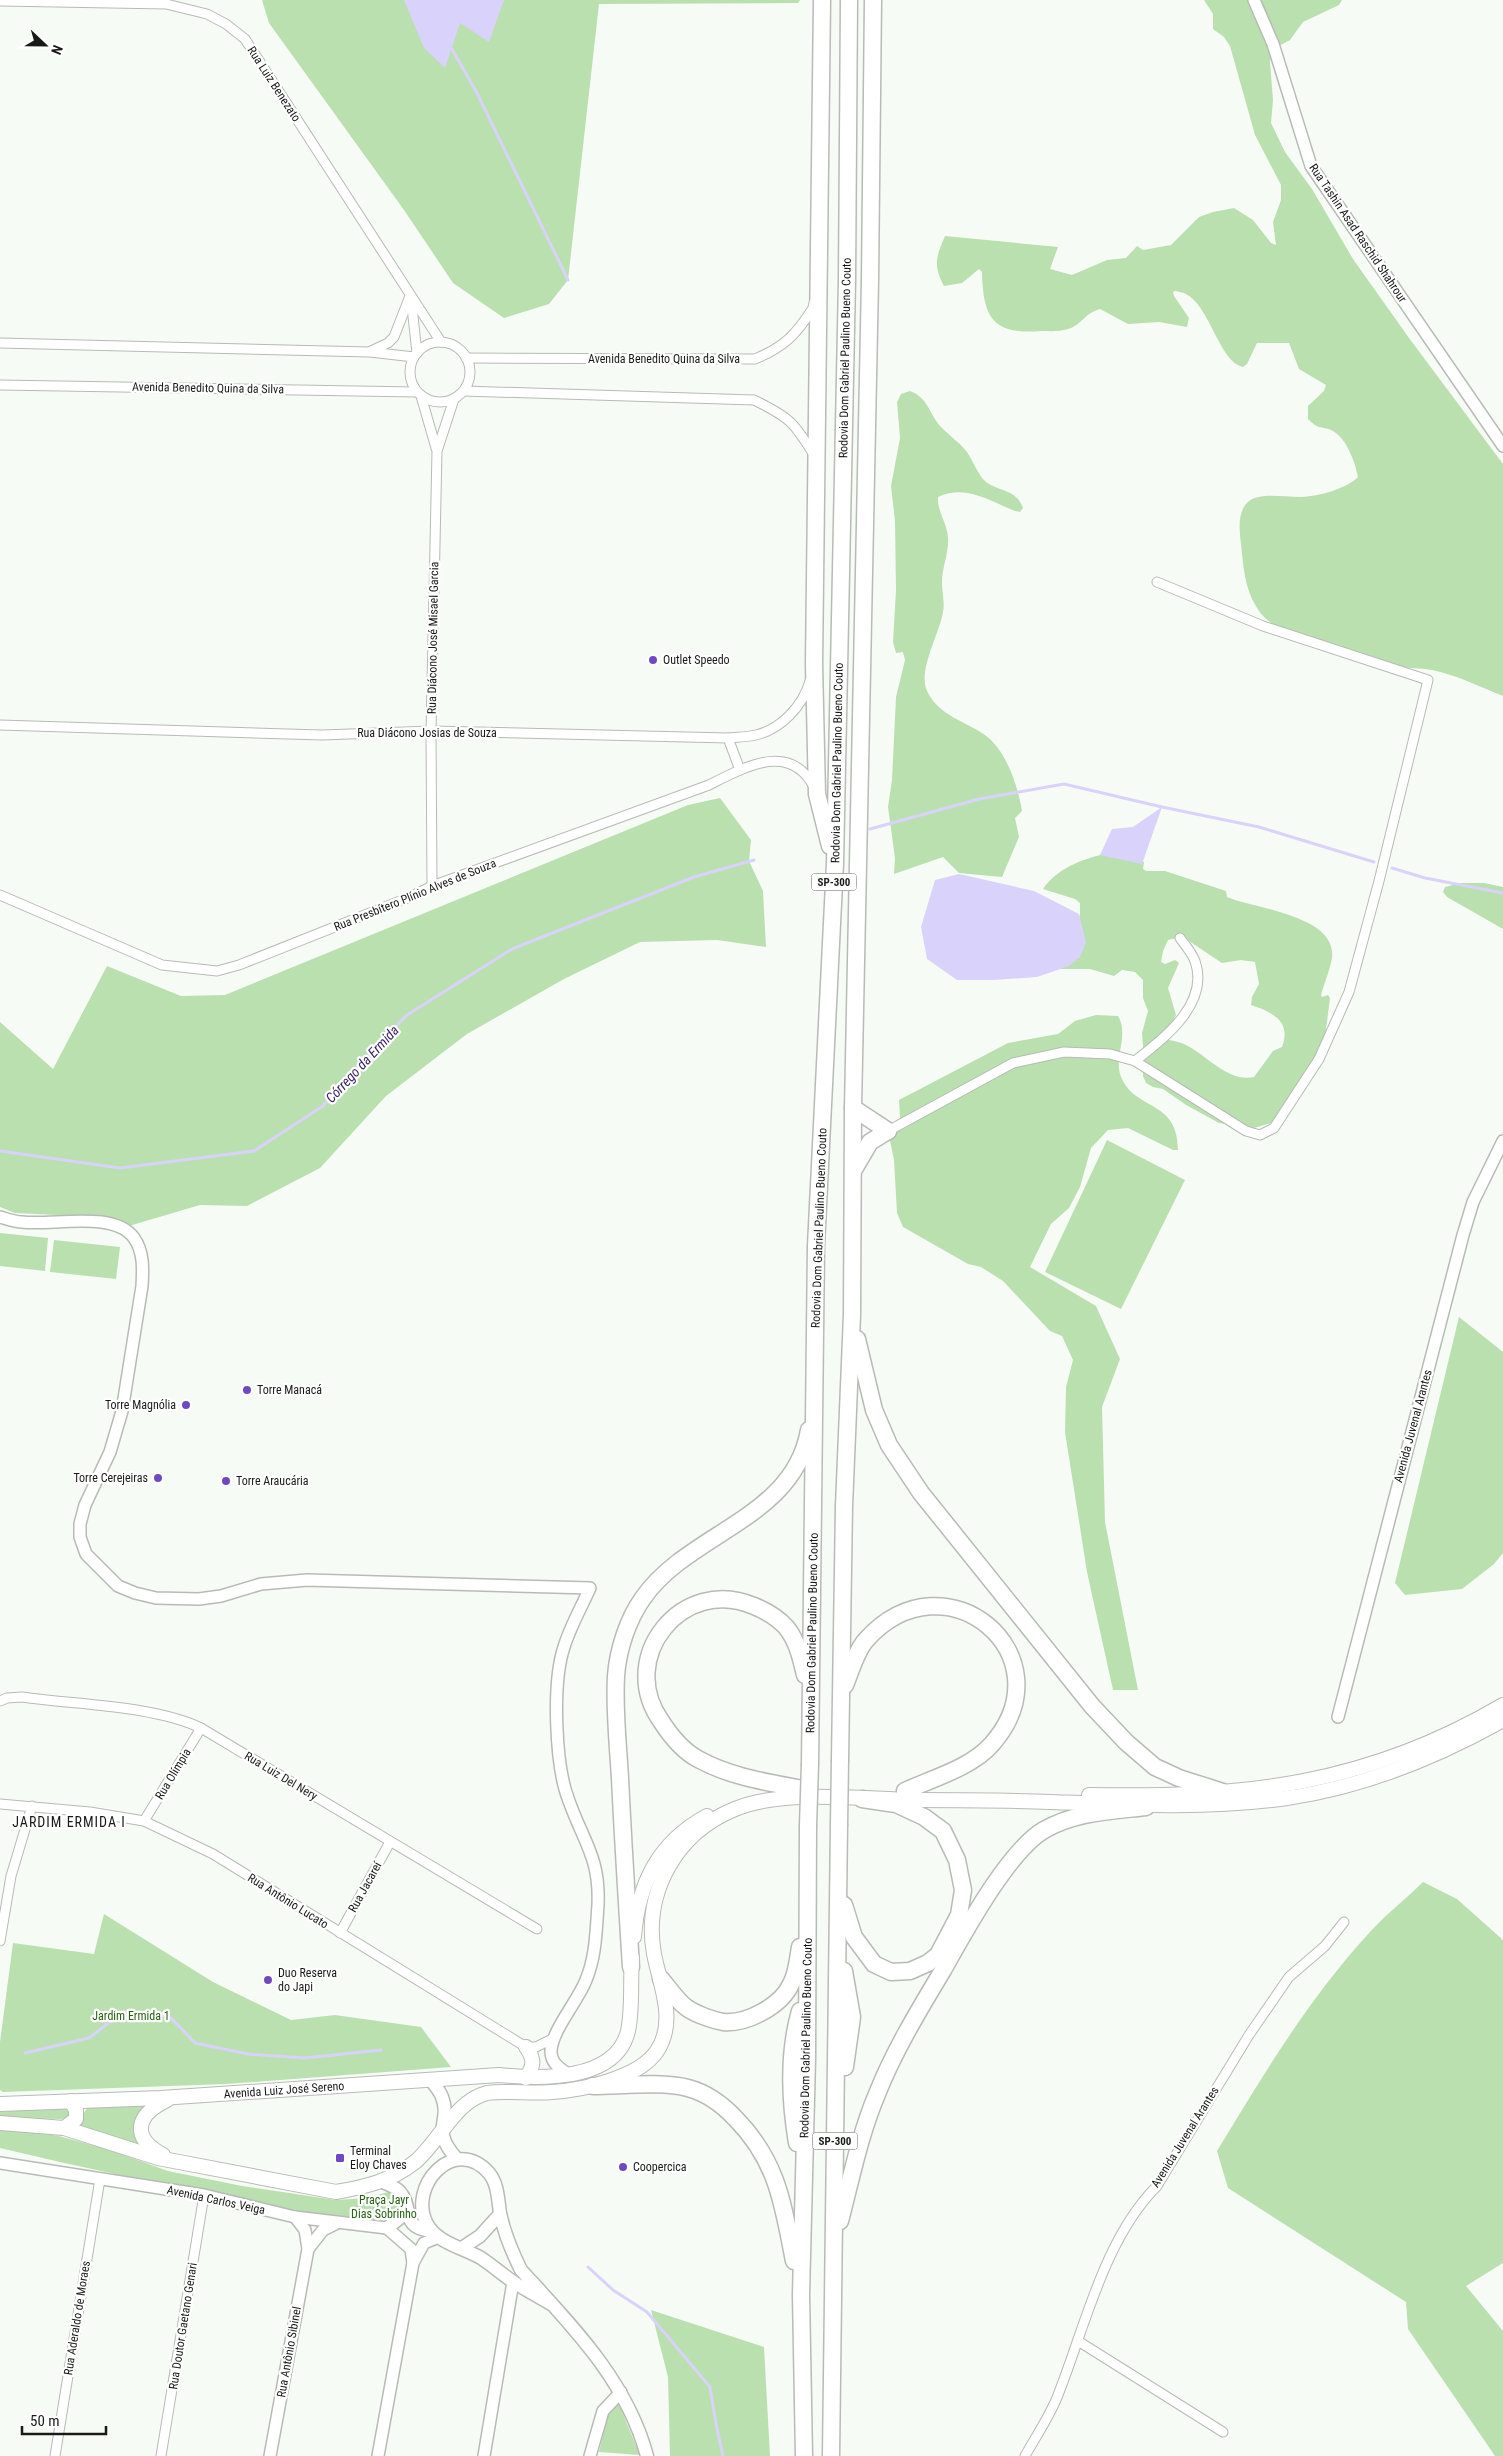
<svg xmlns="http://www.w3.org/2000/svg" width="1503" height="2456" viewBox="0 0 1503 2456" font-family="'Roboto Condensed',sans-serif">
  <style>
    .green { fill: #bae0b0; fill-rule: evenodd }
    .water { fill: #d9d2fb }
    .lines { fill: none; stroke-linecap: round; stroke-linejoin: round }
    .stream { stroke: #d9d2fb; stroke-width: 3 }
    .minor-casing { stroke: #b7bbb5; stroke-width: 11 }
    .tertiary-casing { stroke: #b7bbb5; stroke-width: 14 }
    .secondary-casing { stroke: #b7bbb5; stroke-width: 15 }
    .primary-casing { stroke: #b7bbb5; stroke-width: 16 }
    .motorway-casing { stroke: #b7bbb5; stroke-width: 19 }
    .minor { stroke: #fff; stroke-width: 9 }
    .tertiary { stroke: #fff; stroke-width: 11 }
    .secondary { stroke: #fff; stroke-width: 12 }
    .primary { stroke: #fff; stroke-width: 14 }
    .motorway { stroke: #fff; stroke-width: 16 }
    .motorway-bridge-casing { stroke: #b7bbb5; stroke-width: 19; stroke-linecap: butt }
    .motorway-bridge { stroke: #fff; stroke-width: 16 }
    .poi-dot { fill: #7049c2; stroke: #fff; stroke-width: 2 }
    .labels { text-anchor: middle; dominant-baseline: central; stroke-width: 4.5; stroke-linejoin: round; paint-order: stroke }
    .shield { fill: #fff; stroke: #5d5f5d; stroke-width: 1 }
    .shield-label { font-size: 11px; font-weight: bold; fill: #181a18 }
    .street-label { font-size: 12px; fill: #181a18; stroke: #fff }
    .poi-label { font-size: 12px; fill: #181a18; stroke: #fff; text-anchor: start }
    .park-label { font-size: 12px; fill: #266112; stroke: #fff }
    .water-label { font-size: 14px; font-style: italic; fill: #371d69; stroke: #fff }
    .neighbourhood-label { font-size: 14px; letter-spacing: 1px; fill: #181a18; stroke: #fff }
  </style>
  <rect width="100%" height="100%" fill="#f7fbf5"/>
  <!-- green -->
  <g class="green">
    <path d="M262,0H800L798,3L599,4L568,280L549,304L504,318L453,283L404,210L269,23Z"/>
    <path d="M1204,0H1342L1339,5L1303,22L1290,40L1273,49L1270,62L1273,100L1271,123L1285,152L1312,189L1353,259L1409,338L1503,464V696C1480,687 1457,675 1432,670C1414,667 1396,668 1379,665C1349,659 1277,637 1259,611C1247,594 1244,575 1242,554C1241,539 1235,515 1247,503C1258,491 1287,498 1302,497C1319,496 1346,489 1358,477C1355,462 1347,439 1333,431C1322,425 1321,432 1308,419V406L1324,391L1326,385L1299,369L1289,343H1257L1247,364L1243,367C1219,362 1210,306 1186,294C1183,292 1178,292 1175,291L1173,292L1174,296L1189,318L1187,327L1159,322L1128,324L1100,309C1083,314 1082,325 1068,329C1060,332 1049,331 1041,331C992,335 983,317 982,272L979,269L962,283L944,286C933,265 936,257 945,236L1058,247L1050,269L1072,275L1107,260L1126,258L1137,246L1143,250L1171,245L1199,217L1213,212L1234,208L1253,220L1271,243L1276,245L1273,222L1281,200V185L1255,135L1230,46L1224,37L1213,29V14Z"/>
    <path d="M910,391C929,398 929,415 942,428C950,436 960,443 967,452C973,461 978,475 986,482C1000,492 1016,489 1023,508L1020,512L1015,511C989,501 966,484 938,497C937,511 947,523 948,537C949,554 942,567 942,582C942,593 945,602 943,612C940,633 916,673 928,693C940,716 965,721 985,735C1006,750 1018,786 1022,811L1015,818L1019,837L1002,877L959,873L943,857L894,874L895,858L888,807L892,780L896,697L905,660L903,652L896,653L893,642L896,590L895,521L891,486L900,438L897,402L901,394Z"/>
    <path d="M720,798L751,840L749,861L763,891L766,947L717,940L640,942L564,979L467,1034L386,1096L320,1168L247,1206L200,1205L122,1228L98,1217L15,1213L0,1207V1022L53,1069L107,966L181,996L225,995L688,805Z"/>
    <path d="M1118,852L1144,862L1143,869L1146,871H1165L1226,891L1227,897C1255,909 1337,915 1332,958C1330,970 1324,984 1321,995L1322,997L1328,995L1330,998L1323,1053L1282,1112L1271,1123L1254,1128L1219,1123L1186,1105L1163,1089L1153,1087L1146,1083L1143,1076L1144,1059L1142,1033L1148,1011L1143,998V980L1135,972L1122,970L1114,976L1090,969H1054L1080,915V903L1075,899L1043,889C1058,866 1092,855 1118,852ZM1177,938L1186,939L1222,963L1241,960L1255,962L1259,984L1252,997L1251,1005C1272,1012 1292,1021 1282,1047L1273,1051L1254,1077C1228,1083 1206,1054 1184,1044C1180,1042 1174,1041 1169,1040L1167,1032L1176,1015L1168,988L1179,963L1175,960L1165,964L1161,962L1163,951L1168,940Z"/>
    <path d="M1460,883H1484L1503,887V929L1447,897L1443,892L1445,887Z"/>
    <path d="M1096,1015L1118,1016C1130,1036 1112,1059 1122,1079C1137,1111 1178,1100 1178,1150H1173L1128,1128L1108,1130L1091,1148L1080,1187L1069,1208L1051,1224L1030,1267L1096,1306L1120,1359L1102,1407L1105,1522L1138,1690H1113L1087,1572L1065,1432L1066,1387L1073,1360L1062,1336L1050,1331L1003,1281L981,1267L968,1264L903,1227L897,1213L894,1160L887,1126L900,1118L899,1100L1008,1043L1058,1034L1075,1021Z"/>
    <path d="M1107,1140L1185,1180L1121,1309L1045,1272Z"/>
    <path d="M0,1233L48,1238L45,1271L0,1266Z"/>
    <path d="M54,1240L120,1247L116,1279L50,1272Z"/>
    <path d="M1459,1317L1503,1352V1553L1494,1564L1462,1589L1405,1595L1395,1583Z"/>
    <path d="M1423,1882L1457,1899L1503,1940V2263L1466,2286L1503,2331V2456H1495L1408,2329L1406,2302L1228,2188L1217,2151C1263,2075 1309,1998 1370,1932C1386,1914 1406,1899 1423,1882Z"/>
    <path d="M104,1914L213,1982L291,2020L335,2015L421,2027L451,2067L226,2084L3,2092L0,2090V2042L13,1943L94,1954Z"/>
    <path d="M153,2102L135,2119L137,2137L143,2148L77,2125L88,2106Z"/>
    <path d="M57,2107L64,2108L69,2112L68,2117L61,2119L0,2118V2112Z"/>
    <path d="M10,2129L59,2136L107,2149L168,2171L242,2186L336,2200L367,2198L388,2192L397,2199L400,2210L394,2218C358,2224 291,2209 254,2202C169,2186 84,2168 0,2148V2131Z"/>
    <path d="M651,2310L764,2347L770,2456H670L668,2377Z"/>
    <path d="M618,2402L640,2455L599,2452L608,2414Z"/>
  </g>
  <!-- water -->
  <g class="water">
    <path d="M404,0H504L489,42L460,23L445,68L424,48Z"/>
    <path d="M1162,807L1142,864L1100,855L1112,829L1133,827Z"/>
    <path d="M959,874L1034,891L1079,914L1086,942L1080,957L1069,966L1037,977L994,980H957L927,959L921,927L935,880Z"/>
  </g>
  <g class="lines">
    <!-- stream -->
    <g class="stream">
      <path d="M450,46L476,91L568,280"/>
      <path d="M870,829L979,799L1064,784L1162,807L1259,827L1374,862"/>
      <path d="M1392,868L1425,878L1503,893"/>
      <path d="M0,1151L120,1168L254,1151L323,1106L360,1063L407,1015L512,949L694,877L754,860"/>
      <path d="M25,2053L89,2038L124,2011L169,2016L195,2043L248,2054L305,2058L381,2050"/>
      <path d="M588,2267L613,2290L647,2312L710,2387L716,2424L723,2456"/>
    </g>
    <!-- minor casing -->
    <g class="minor-casing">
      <g id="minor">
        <path d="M0,1L166,4L207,14L226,24L245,39L441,342"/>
        <path d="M411,298L417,353"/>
        <circle cx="440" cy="372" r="30"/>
        <path d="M0,343L370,352L414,357"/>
        <path d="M371,351L388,343L394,337L410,296"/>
        <path d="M466,358L755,359C784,347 796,335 813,308L814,303"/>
        <path d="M0,385L416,392"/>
        <path d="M464,391L754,400C789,417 794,422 814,455"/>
        <path d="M421,396L436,448"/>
        <path d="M0,725L322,735L431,731L728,738C737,737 747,737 756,735C781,729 803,706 810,681"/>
        <path d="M728,738L740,770"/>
        <path d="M432,886L431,731L437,451L454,399"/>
        <path d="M0,895L162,965L217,971L239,965L410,897L432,886L709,785C745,767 790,741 814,787"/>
        <path d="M1135,1061C1164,1038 1210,1004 1195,961C1192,953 1185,945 1180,938"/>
        <path d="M888,1131L1013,1063L1064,1052L1110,1054L1135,1061L1246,1131L1260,1135L1274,1128L1319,1059L1349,992L1379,881L1428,680L1263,626L1157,582"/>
        <path d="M0,1701L7,1698L22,1697C76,1705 153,1705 201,1728L537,1929"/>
        <path d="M0,1804L90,1812L144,1821L213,1854L526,2047H536L554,2038"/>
        <path d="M144,1821L201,1728"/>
        <path d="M340,1933L390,1842"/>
        <path d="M0,1941L11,1876L32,1806"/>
        <path d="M1078,2341L1223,2432"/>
        <path d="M55,2456L100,2179"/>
        <path d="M161,2456L204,2195"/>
        <path d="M1025,2456C1036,2436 1050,2416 1058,2395C1085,2327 1104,2239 1157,2186L1249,2035L1289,1977L1325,1946L1344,1922"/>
      </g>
    </g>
    <!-- tertiary casing -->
    <g class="tertiary-casing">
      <g id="tertiary">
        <path d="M1254,0L1273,44L1311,166L1503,446"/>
        <path d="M0,1217C7,1219 15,1222 22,1222C52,1226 114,1210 134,1238C144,1252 143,1270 142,1286L122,1411L110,1452L85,1505L80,1524V1537L86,1554L118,1586L135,1593L156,1598L199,1599L221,1596L261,1584L307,1580L590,1588C581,1608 570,1627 564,1647C552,1683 555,1766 569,1801C584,1843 600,1858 598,1905C596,1931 596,1956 586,1980C578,2001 552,2030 551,2051C551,2063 559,2068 568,2074"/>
        <path d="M1338,1717L1463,1235L1473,1202L1503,1141"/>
        <path d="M0,2163L204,2195L295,2217L387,2228L411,2249L413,2263"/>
        <path d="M308,2249L323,2230L335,2224"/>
        <path d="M270,2456L308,2249L305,2230L295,2217"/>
        <path d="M378,2456L413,2263L424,2243L439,2237"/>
        <path d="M484,2456L513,2282"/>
        <path d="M590,2456L603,2411L621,2392"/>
      </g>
    </g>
    <!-- secondary casing -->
    <g class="secondary-casing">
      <g id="secondary">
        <path d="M431,2080C434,2085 440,2091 442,2097C452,2123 429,2128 457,2159"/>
        <path d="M383,2182C389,2185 396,2187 400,2192C414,2207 399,2228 432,2231"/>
        <path d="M387,2228L406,2213"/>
        <path d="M462,2248L480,2236L500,2214"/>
        <path d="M551,2304C539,2297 526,2290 515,2283C503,2275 493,2266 481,2258C464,2248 437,2243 427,2224C407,2187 454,2134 489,2173C498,2184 498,2200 500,2213C504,2232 512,2252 521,2270C572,2326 627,2381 647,2456"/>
      </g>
    </g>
    <!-- primary casing -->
    <g class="primary-casing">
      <g id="primary">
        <path d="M1089,1795C1244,1798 1367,1785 1503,1705"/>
        <path d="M634,1937C638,1883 659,1842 707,1816"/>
        <path d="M526,2078C534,2066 535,2059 526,2047"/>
        <path d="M0,2104L161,2098L499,2075C539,2079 616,2082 628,2031C633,2007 630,1982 632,1958"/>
        <path d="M0,2123L64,2128L158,2158L336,2192C365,2187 391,2181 415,2162C439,2142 455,2101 487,2093C503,2090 534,2094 552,2092C583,2090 639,2078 657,2051C677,2021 660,1985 654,1954C643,1892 676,1833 735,1809C783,1789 861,1799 913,1800C959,1800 1005,1800 1050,1802C1130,1805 1208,1809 1287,1798C1363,1787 1437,1757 1503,1720"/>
        <path d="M64,2128L76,2119V2110L71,2101"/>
        <path d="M163,2155C130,2137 136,2115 167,2100"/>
      </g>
    </g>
    <!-- motorway casing -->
    <g class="motorway-casing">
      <g id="motorway">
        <path d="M822,0L814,664L817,794L830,846"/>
        <path d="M853,1108L888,1131"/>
        <path d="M853,1171L870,1142L888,1131"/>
        <path d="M857,1339L874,1410L889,1445L921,1493L1092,1706L1126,1742L1155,1767L1179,1778L1223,1792"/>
        <path d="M845,1685C851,1671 856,1651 866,1640C946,1551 1069,1656 992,1744C971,1768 933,1778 905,1791"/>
        <path d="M840,1760L844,1506L852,1315L853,1108L870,280L873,0"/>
        <path d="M810,1764L816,1246L835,863L847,280L849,0"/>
        <path d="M803,1789C766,1782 731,1777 698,1759C683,1751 670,1735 661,1721C616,1657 683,1575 754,1606C766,1611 777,1617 786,1627C797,1640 801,1658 805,1675"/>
        <path d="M844,1905L854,1937L874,1964L891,1972L910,1971L928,1963L938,1955L959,1915L963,1890L957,1860L943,1831L924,1817L896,1804L862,1799"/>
        <path d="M631,1967C627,1904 623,1841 620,1778C618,1744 614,1709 616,1676C618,1649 628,1619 643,1598C689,1532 794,1519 809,1430"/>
        <path d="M844,1971L852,2017L845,2067"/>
        <path d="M661,1979C669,1988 677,2001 687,2008C696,2014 712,2020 723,2022C747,2024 781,2006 791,1984C797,1973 798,1959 800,1947"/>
        <path d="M593,2086C621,2086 662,2081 688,2088C707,2093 723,2105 736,2119C778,2162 783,2205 794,2261"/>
        <path d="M797,2143C790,2101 788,2053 800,2011"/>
        <path d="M840,2221C851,2179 860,2134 877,2094C894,2051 919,2010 943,1970C964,1933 1008,1851 1044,1830C1075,1812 1111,1811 1146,1807"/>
        <path d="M804,2456L801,2295L807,2059L808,1826"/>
        <path d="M831,2456L839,1825"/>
      </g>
    </g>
    <!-- minor -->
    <use href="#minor" class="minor"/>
    <!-- tertiary -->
    <use href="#tertiary" class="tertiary"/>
    <!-- secondary -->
    <use href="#secondary" class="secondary"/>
    <!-- primary -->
    <use href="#primary" class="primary"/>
    <!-- motorway -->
    <use href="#motorway" class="motorway"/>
    <!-- motorway-bridge casing -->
    <g class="motorway-bridge-casing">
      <g id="motorway-bridge">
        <path d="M839,1825L840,1760"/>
        <path d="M808,1826L810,1764"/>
      </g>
    </g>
    <!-- motorway-bridge -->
    <use href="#motorway-bridge" class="motorway-bridge"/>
  </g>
  <!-- markers -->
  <g class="poi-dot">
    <circle cx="653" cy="660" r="5"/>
    <circle cx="247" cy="1390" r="5"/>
    <circle cx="186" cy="1405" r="5"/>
    <circle cx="158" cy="1478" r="5"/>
    <circle cx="226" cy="1481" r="5"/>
    <circle cx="268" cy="1980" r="5"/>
    <rect x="335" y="2153" width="10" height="10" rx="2.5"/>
    <circle cx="623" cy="2167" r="5"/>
  </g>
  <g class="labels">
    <!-- shield labels -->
    <g class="shield">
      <rect x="811.5" y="873.5" width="45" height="17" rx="4"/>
      <rect x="812.5" y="2132.5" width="45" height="17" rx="4"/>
    </g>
    <g class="shield-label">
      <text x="834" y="882">SP-300</text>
      <text x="835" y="2141">SP-300</text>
    </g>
    <!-- street labels -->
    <g class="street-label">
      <text transform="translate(274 84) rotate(57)">Rua Luiz Benezato</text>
      <text transform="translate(1358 233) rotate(56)">Rua Tashin Asad Raschid Shahrour</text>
      <text transform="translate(845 358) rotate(-89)">Rodovia Dom Gabriel Paulino Bueno Couto</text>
      <text x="664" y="359">Avenida Benedito Quina da Silva</text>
      <text transform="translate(208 388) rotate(1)">Avenida Benedito Quina da Silva</text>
      <text transform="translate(433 638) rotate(-89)">Rua Diácono José Misael Garcia</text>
      <text x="427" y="733">Rua Diácono Josias de Souza</text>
      <text transform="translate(837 763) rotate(-89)">Rodovia Dom Gabriel Paulino Bueno Couto</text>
      <text transform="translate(415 895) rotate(-22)">Rua Presbítero Plínio Alves de Souza</text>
      <text transform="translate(819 1228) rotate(-88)">Rodovia Dom Gabriel Paulino Bueno Couto</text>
      <text transform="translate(1413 1426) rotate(-75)">Avenida Juvenal Arantes</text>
      <text transform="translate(812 1633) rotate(-89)">Rodovia Dom Gabriel Paulino Bueno Couto</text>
      <text transform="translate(173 1774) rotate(-59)">Rua Olímpia</text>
      <text transform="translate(281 1776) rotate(31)">Rua Luiz Del Nery</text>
      <text transform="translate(365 1887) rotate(-61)">Rua Jacareí</text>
      <text transform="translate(288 1901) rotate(32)">Rua Antônio Lucato</text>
      <text transform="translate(806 2038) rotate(-89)">Rodovia Dom Gabriel Paulino Bueno Couto</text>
      <text transform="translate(284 2090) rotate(-4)">Avenida Luiz José Sereno</text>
      <text transform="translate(1185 2137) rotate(-58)">Avenida Juvenal Arantes</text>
      <text transform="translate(216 2200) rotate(12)">Avenida Carlos Veiga</text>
      <text transform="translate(77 2318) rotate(-81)">Rua Aderaldo de Moraes</text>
      <text transform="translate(183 2326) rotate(-81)">Rua Doutor Gaetano Genari</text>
      <text transform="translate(289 2352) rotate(-80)">Rua Antônio Sibinel</text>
    </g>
    <!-- poi labels -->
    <g class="poi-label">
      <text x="663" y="660">Outlet Speedo</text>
      <text x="257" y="1390">Torre Manacá</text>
      <text x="176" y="1405" text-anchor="end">Torre Magnólia</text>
      <text x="148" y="1478" text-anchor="end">Torre Cerejeiras</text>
      <text x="236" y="1481">Torre Araucária</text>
      <text x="278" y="1973">Duo Reserva<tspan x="278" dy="14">do Japi</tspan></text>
      <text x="350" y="2151">Terminal<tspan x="350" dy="14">Eloy Chaves</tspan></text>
      <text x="633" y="2167">Coopercica</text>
    </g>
    <!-- park labels -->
    <g class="park-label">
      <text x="131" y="2016">Jardim Ermida 1</text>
      <text x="384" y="2200">Praça Jayr<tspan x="384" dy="14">Dias Sobrinho</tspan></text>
    </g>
    <!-- water labels -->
    <g class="water-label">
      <text transform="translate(362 1064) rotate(-47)">Córrego da Ermida</text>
    </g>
    <!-- neighbourhood labels -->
    <g class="neighbourhood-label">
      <text x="69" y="1822">JARDIM ERMIDA I</text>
    </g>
  </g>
  <!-- north arrow -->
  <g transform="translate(45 45) rotate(112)" stroke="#ffffff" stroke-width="4" paint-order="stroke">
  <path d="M0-4L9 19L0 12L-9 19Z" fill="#181a18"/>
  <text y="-8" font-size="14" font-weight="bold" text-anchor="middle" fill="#181a18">N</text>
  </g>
  <!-- scale -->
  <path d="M22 2426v8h84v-8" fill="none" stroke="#181a18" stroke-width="2.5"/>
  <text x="30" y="2426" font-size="15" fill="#181a18" stroke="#ffffff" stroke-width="4" paint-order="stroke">50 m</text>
</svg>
